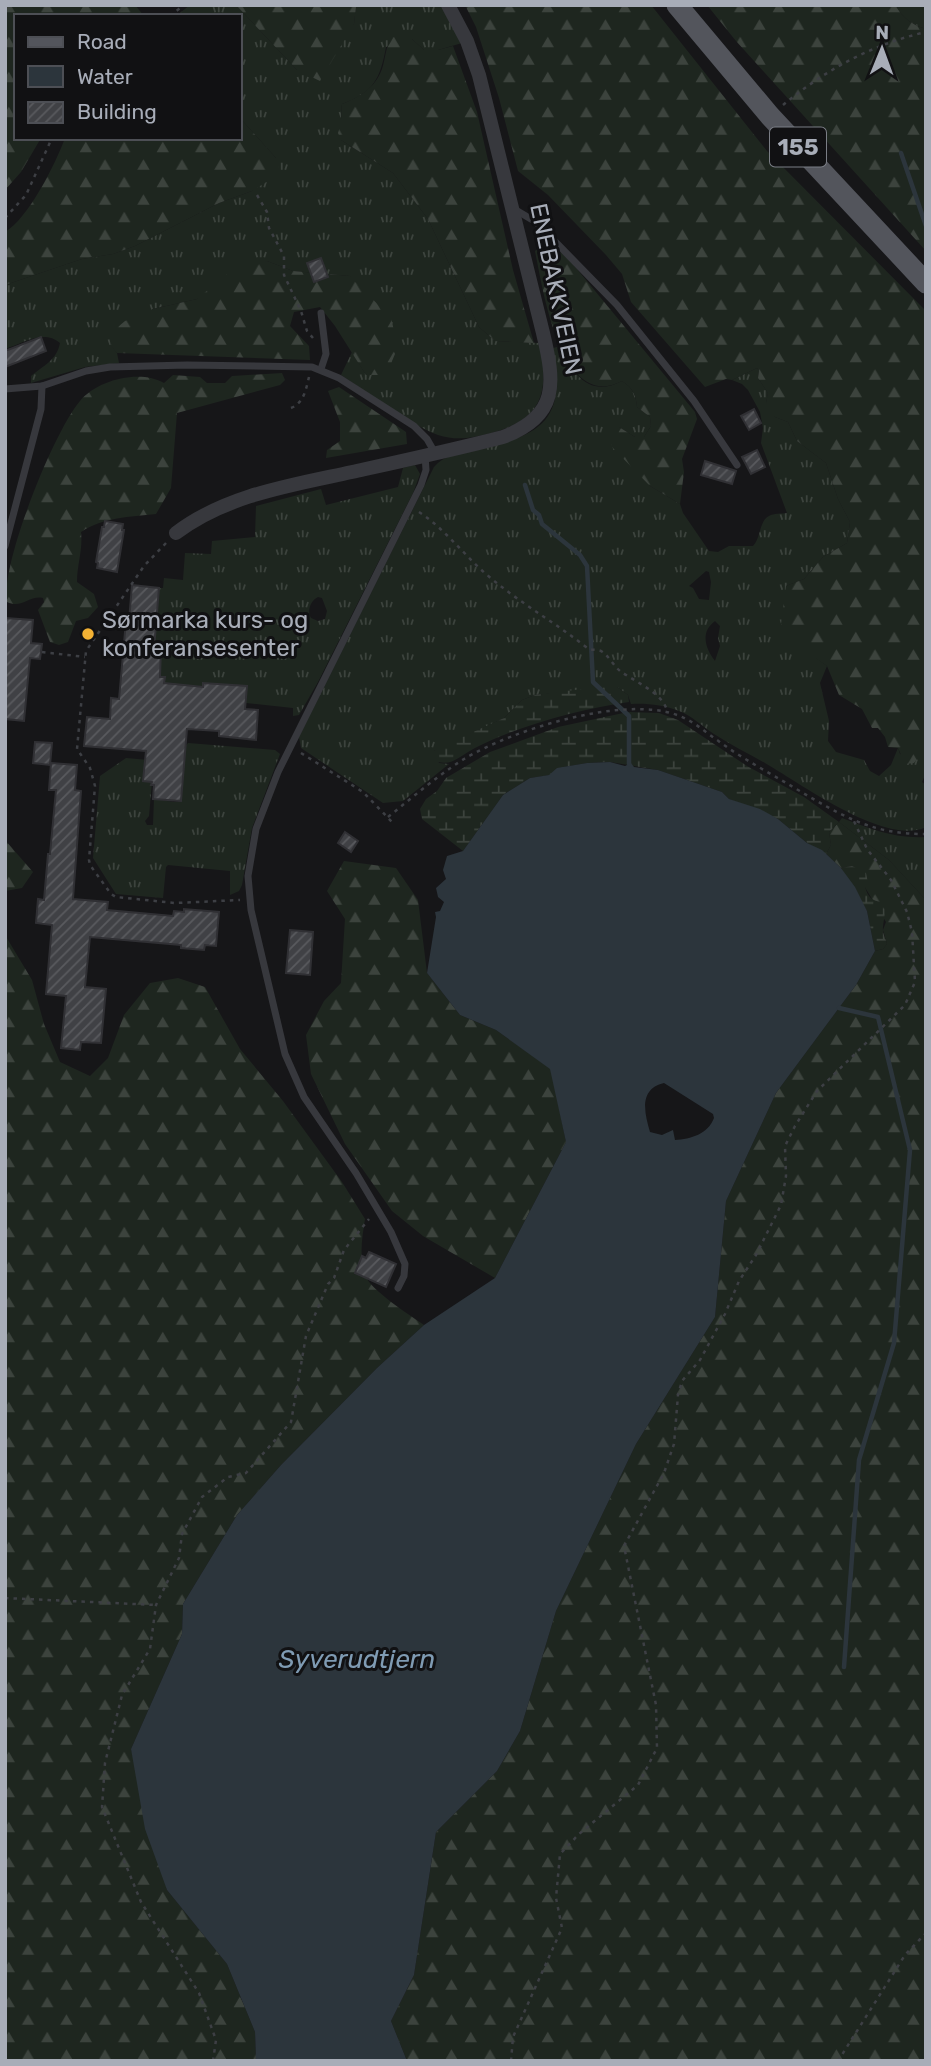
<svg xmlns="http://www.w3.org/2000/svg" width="931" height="2066" viewBox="0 0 931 2066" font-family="Rubik,sans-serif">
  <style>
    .grass { fill: url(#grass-tufts); fill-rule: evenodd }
    .forest { fill: url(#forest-firs) }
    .wetland { fill: url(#wetland-marsh) }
    .water { fill: #2c353c; fill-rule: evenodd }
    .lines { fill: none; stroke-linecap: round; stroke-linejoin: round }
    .stream { stroke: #2c353c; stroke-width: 4.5 }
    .building { fill: url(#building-hatch); stroke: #303034; stroke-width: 2 }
    .path { stroke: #3d3f44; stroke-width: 2.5; stroke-dasharray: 3.5 5; stroke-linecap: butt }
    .service { stroke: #37383d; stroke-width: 7 }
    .minor { stroke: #37383d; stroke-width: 14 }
    .primary { stroke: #53555c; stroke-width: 21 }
    .poi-dot { fill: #f2b134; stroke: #111113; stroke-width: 2.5 }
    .labels { text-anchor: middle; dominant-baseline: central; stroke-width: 6; stroke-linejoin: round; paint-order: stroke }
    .shield { fill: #111113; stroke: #7b7e86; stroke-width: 2 }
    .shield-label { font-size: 23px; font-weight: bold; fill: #a8adb8 }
    .street-label { font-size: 24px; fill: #a8adb8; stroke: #111113 }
    .poi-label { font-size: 24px; fill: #a8adb8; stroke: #111113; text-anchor: start }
    .water-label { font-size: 26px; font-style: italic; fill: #7f9bb3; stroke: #111113 }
  </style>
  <defs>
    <pattern id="grass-tufts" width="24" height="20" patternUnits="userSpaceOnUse" patternTransform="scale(1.75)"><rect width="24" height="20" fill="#1e261f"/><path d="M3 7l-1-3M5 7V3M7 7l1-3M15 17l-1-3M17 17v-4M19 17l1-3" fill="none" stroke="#3c433d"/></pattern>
    <pattern id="forest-firs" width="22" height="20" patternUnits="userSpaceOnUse" patternTransform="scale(1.75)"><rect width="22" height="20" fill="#1e261f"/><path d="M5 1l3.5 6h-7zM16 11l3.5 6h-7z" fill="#3c433d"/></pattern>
    <pattern id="wetland-marsh" width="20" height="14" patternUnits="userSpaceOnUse" patternTransform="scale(1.75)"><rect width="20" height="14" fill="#1e261f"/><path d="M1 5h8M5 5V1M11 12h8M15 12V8" fill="none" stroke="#3c433d"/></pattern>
    <pattern id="building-hatch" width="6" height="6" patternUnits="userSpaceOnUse" patternTransform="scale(1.75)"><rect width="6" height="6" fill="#404145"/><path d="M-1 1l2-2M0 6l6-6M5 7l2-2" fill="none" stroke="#595a5e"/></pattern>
  </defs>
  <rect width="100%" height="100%" fill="#161618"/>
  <!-- grass -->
  <g class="grass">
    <path d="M190,5H236L297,70L354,24L356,5H441L462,43L438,50H424L412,39L386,47C380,79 374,92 342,104C340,116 342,127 341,140L393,173L428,219L479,327L495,341L540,343C549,392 543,419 491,433C472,438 457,441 438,435C405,422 371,394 341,375L352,352L366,375L350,276L293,271L267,261L197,299L153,309L110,344L117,353L119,363L85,367L31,383V376C43,366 57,360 60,343C44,329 23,343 5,349V285L82,259L113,254L135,246L219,203L252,191L276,158L240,118V16H176Z"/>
    <path d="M895,5H926V29C912,25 903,18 895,5Z"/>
    <path d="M561,346C572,375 590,398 622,381C633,388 636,395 637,407L650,417L651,426L644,437H635L619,427L650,486L680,504L683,513L709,551L718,552L729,546H753C761,538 759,521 769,516C774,513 782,514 787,513L761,443L763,428L760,412L748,390L742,384L732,380L757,368L759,371L758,378L768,393L766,403L775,417L788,422L797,441L826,463L838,499L850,522L847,543L823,557L804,579L786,586L816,658L827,666L820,683L829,721L828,741L836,752L864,760L870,771L879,776L891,765L898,748L900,754L925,760L926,773L922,782L926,785L924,828C884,844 804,786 770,766C752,755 732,746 714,734C702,726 692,716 679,711C664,705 647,703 631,704L628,695L617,687L535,695L522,700L504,718L434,751L439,763L449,764L403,801L383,803L301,748L299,737L434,467C444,455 459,454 473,451C541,435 567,423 553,348ZM706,571L709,572L711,582L709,600L699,599L693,588L689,586ZM715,621L720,626L718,638L720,646L715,661C705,648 700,632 715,621Z"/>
    <path d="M415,465L420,474L413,493L318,682L299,715L293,716V708L246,703L247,686L204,683L203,687L164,683V677L152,676L161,656V649H154L159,588H163L164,578L183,580L185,553L211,554L212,541L255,537L256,506L321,489L326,505L398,487L403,468ZM318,597L322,598L327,611L325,619L318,621L311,618C307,611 310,601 318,597Z"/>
    <path d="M188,743L275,750L280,754L252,828L242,885L239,891L230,895V871L168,865L166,867L163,898L116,894L93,858L100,776L126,758L148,760L152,782L149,816L145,821L147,825H153L154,799L174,802L181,801L185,747Z"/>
    <path d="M842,818C871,829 895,839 926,837V900L889,860L839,822Z"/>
  </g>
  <!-- forest -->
  <g class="forest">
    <path d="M5,5H135L144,16H16V138H41L21,172L5,190Z"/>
    <path d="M236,5H356V7L354,24L320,81L297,70Z"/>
    <path d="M465,5H651L767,151L926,311V761L917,759L914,763L905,764L898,748L888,747L885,737L878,728H872L862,709L839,695L827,666L792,642L781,624L786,586L804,579L823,557L847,543L850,522L838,499L826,463L797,441L788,422L775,417L767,411L766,403L768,393L758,378L759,371L757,368L732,380L726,379L705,387L631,302L622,274L606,255L548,195L518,171L499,98L476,27Z"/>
    <path d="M707,5H895C903,18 912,25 926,29V251L736,41Z"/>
    <path d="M400,36L412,39L424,50H438L453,46L477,112L513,270L534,343L495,341L479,327L428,219L393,173L341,140L338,133C343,120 340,116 342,104C360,97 375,88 382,69C386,57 385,48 392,37Z"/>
    <path d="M240,118L276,158L280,171L276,176L252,191L219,203L135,246L113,254L82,259L5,285V232C28,219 56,163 65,138H240Z"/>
    <path d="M545,242L567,257L695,412L697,419L682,459L684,472L680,504L650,486L612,447L609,431L619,427L635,437H644L651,426L650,417L637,407C636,395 633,388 622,381C561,413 543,290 535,251Z"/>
    <path d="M267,261L293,271L350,276L391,318L398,347L386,375H366L335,326L320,307L294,312L290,326L309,346L310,360L117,353L110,345L112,332L125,321L153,309L197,299L238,265Z"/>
    <path d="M282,373L285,380L280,385L177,413L171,488L156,514C129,517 104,517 81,532C83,550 77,564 77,582L94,594L98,607L88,618L76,621L68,642L59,645L50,642L38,610L44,602L43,598C29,595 22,609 7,602C0,565 54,431 80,401C97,380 140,369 164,383L173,375L200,377L207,383H225L232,376Z"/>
    <path d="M339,387L406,432L407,444L326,458L327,450L340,441V422L328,391Z"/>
    <path d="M839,822L889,860L926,900V2061H407L391,2021L414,1975L436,1832L497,1771L520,1731L556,1611L636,1444L715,1317L726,1201L776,1093L856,985L875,951L883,949L887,944L883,930L886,922L852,866L841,868L826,854L831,845L829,832Z"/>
    <path d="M5,840L33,872L22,888L5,891Z"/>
    <path d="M344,861L396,868L418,900L427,973L460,1015L496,1030L551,1069L566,1142L495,1278L423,1236L392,1211L345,1144L311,1074L306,1035L324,1001L341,983L345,919L327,891Z"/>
    <path d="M5,935L32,980L44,1024L60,1062L90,1076L108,1058L124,1015L150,983L178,978L205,987L240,1049L283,1101L342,1182L365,1219C362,1238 359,1256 365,1275C369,1289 411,1316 424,1325L377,1368L281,1465L237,1515L183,1604L182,1634L131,1749L167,1890L227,1964L255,2032L256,2061H5Z"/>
  </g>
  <!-- wetland -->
  <g class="wetland">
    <path d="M598,687H617L628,695L629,702C581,709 517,726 475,748C458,757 450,769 431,759L434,751L440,747L504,718L522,700L535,695Z"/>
    <path d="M628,712L659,713L678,720L747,766L804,797L839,822L829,832L831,845L826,854L807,843L778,819L729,799L722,792L658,770L610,762L587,763L564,767L550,775L530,778L503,795L463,851L422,819L420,809L426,799L437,791L446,778L490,752L558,727Z"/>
    <path d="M852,866L866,873L868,883L865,887C868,897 872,901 882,902C888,913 882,921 883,932C884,936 886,940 887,944L883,949L875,951L867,911L841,868Z"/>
  </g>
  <!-- water -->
  <path class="water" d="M610,762L625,766L631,763L634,767L658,770L722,792L729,799L760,809L778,819L807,843L822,850L841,868L855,887L867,911L875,951L856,985L776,1093L726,1201L715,1317L636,1444L556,1611L520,1731L497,1771L436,1832L414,1975L391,2021L407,2061H256L255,2032L227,1964L167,1890L145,1829L131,1749L182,1634L183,1604L237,1515L281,1465L377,1368L424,1325L495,1278L566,1142L550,1069L496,1030L460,1015L427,973L436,917L435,912L440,911L444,902L438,897L436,888L446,879L443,870L447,856L463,851L503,795L530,778L549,775L557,768L587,763ZM664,1083L713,1114L714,1118C708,1134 691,1139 675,1140L673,1130L662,1135L650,1132C644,1112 639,1089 664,1083Z"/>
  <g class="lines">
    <!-- stream -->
    <g class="stream">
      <path d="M901,153L926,226"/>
      <path d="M525,485L533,510L539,515L542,524L580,555L587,566L593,682L629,716V764"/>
      <path d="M839,1008L878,1017L910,1150L894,1343L859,1460L844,1667"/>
    </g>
  </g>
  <!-- building -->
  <g class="building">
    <path d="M321,258L328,277L314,282L307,263Z"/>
    <path d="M41,337L46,351L5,367V351Z"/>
    <path d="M754,409L761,423L749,430L741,416Z"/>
    <path d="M757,450L765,467L751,474L742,457Z"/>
    <path d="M705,461L736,471L732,484L701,475Z"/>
    <path d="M105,521L123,524L122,530H124L117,572L97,568L98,563L96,562L102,527H104Z"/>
    <path d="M132,585L159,588L154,649H161L160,677H165L164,683L203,687V683L247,686L245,709L258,710L256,740L219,736V731L187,729L181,801L153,799L154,785H151L152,782L143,781L146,751L84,746L87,717L110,719L111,698L119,699L126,621H129Z"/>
    <path d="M5,618L33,620L31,643L42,644L40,659L30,658L24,721L5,719Z"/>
    <path d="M35,742L52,743L50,765L33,763Z"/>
    <path d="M51,763L77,765L75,790L81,791L73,899L108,902L107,910L173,916L174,911L184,912V909L219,912L216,946L205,945L204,950L181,948V945L90,937L85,987L106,989L101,1043L81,1042L80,1050L61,1048L66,996L46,994L52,925L36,923L38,899L44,900L48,854H50L56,790H49Z"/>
    <path d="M345,832L358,841L351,852L338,843Z"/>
    <path d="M290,930L313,932L310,975L286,973Z"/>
    <path d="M369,1252L396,1264L386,1287L355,1273L362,1256L366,1258Z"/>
  </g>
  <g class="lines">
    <!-- path -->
    <g class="path">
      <path d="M925,5L926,6"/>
      <path d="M170,16L184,5"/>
      <path d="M783,105C825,70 873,44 926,32"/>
      <path d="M257,195L267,212L269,228L284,256V275L301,311L307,331L313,338"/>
      <path d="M5,218L26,195L52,138"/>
      <path d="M291,408C304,403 306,389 309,377"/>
      <path d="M419,512C445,529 463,554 486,574C518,602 553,621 586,647C591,651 596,649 601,651C609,656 613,665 620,671C634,681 664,694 667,711"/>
      <path d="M166,543L144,566L86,651L77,749L90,768L95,786L89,860L90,865L111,894L116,897L175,903L240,900"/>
      <path d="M42,652L85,657"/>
      <path d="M301,753L363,792L393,823"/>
      <path d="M388,817C413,797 437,776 464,759C512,730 623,695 677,715C692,720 704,731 717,740C741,758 768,772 793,787C839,814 871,835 926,834"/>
      <path d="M5,1598L156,1605"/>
      <path d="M213,2061L216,2040L199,1993L141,1902L102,1807L105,1763L122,1695L150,1649L156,1605L179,1558L182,1534L202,1497L228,1477L246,1473L291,1422L306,1336L328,1284L334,1278L344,1250L369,1219"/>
      <path d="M511,2061L513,2037L562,1928L556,1898L560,1854L579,1834L638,1785L657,1748L656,1705L624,1546L664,1473L674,1444L678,1395L682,1381L700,1360L725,1314L739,1281L756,1255L781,1205L786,1176L785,1146L795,1126L817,1091L905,1005L915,982L912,932L907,912L891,880L867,849L853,819"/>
      <path d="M838,2061L905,1955L926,1933"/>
    </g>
    <!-- service -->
    <g class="service">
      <path d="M514,209L536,222L617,305L694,401L737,465"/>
      <path d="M321,369L326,354L321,313"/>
      <path d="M5,389L42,386L86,371L110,367L187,365L312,367L339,378L414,426L427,439L435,453"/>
      <path d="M5,546L41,409L42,386"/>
      <path d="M398,1288L404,1276L405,1264L391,1232L356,1173L304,1097L285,1054L251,910L248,876L256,829L278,772L421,485L426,470L425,455"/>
    </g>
    <!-- minor -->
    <path class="minor" d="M176,533C226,495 292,485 352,472C402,461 453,450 503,437C559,416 555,383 543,333L479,75L467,41L448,5"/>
    <!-- primary -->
    <path class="primary" d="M677,5L770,116L926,283"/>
  </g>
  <!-- markers -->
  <circle class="poi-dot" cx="88" cy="634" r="7"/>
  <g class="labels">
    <!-- shield labels -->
    <rect class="shield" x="770" y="127.5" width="56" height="39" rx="5"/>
    <g class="shield-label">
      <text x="798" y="147">155</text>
    </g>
    <!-- street labels -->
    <g class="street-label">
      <text transform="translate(556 289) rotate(78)">ENEBAKKVEIEN</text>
    </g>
    <!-- poi labels -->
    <g class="poi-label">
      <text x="102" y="620">Sørmarka kurs- og<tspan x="102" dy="28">konferansesenter</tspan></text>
    </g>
    <!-- water labels -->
    <g class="water-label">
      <text x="357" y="1659">Syverudtjern</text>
    </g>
  </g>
  <!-- border -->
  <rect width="931" height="2066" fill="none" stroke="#a8adb8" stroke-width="14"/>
  <!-- legend -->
  <rect x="14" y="14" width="228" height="126" fill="#111113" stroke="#4d4f55" stroke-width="2"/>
  <rect x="28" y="37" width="35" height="10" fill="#53555c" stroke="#4d4f55" stroke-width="2"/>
  <text x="77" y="49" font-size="21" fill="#a8adb8">Road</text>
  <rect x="28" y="66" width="35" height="21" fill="#2c353c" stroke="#4d4f55" stroke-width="2"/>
  <text x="77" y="84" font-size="21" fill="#a8adb8">Water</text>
  <rect x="28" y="102" width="35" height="21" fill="url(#building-hatch)" stroke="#4d4f55" stroke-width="2"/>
  <text x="77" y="119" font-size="21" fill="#a8adb8">Building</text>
  <!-- north arrow -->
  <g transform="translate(882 49) rotate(1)" stroke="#111113" stroke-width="5" paint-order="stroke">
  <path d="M0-5L12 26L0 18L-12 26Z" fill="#a8adb8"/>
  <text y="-10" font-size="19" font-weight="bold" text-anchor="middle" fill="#a8adb8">N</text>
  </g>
</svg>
